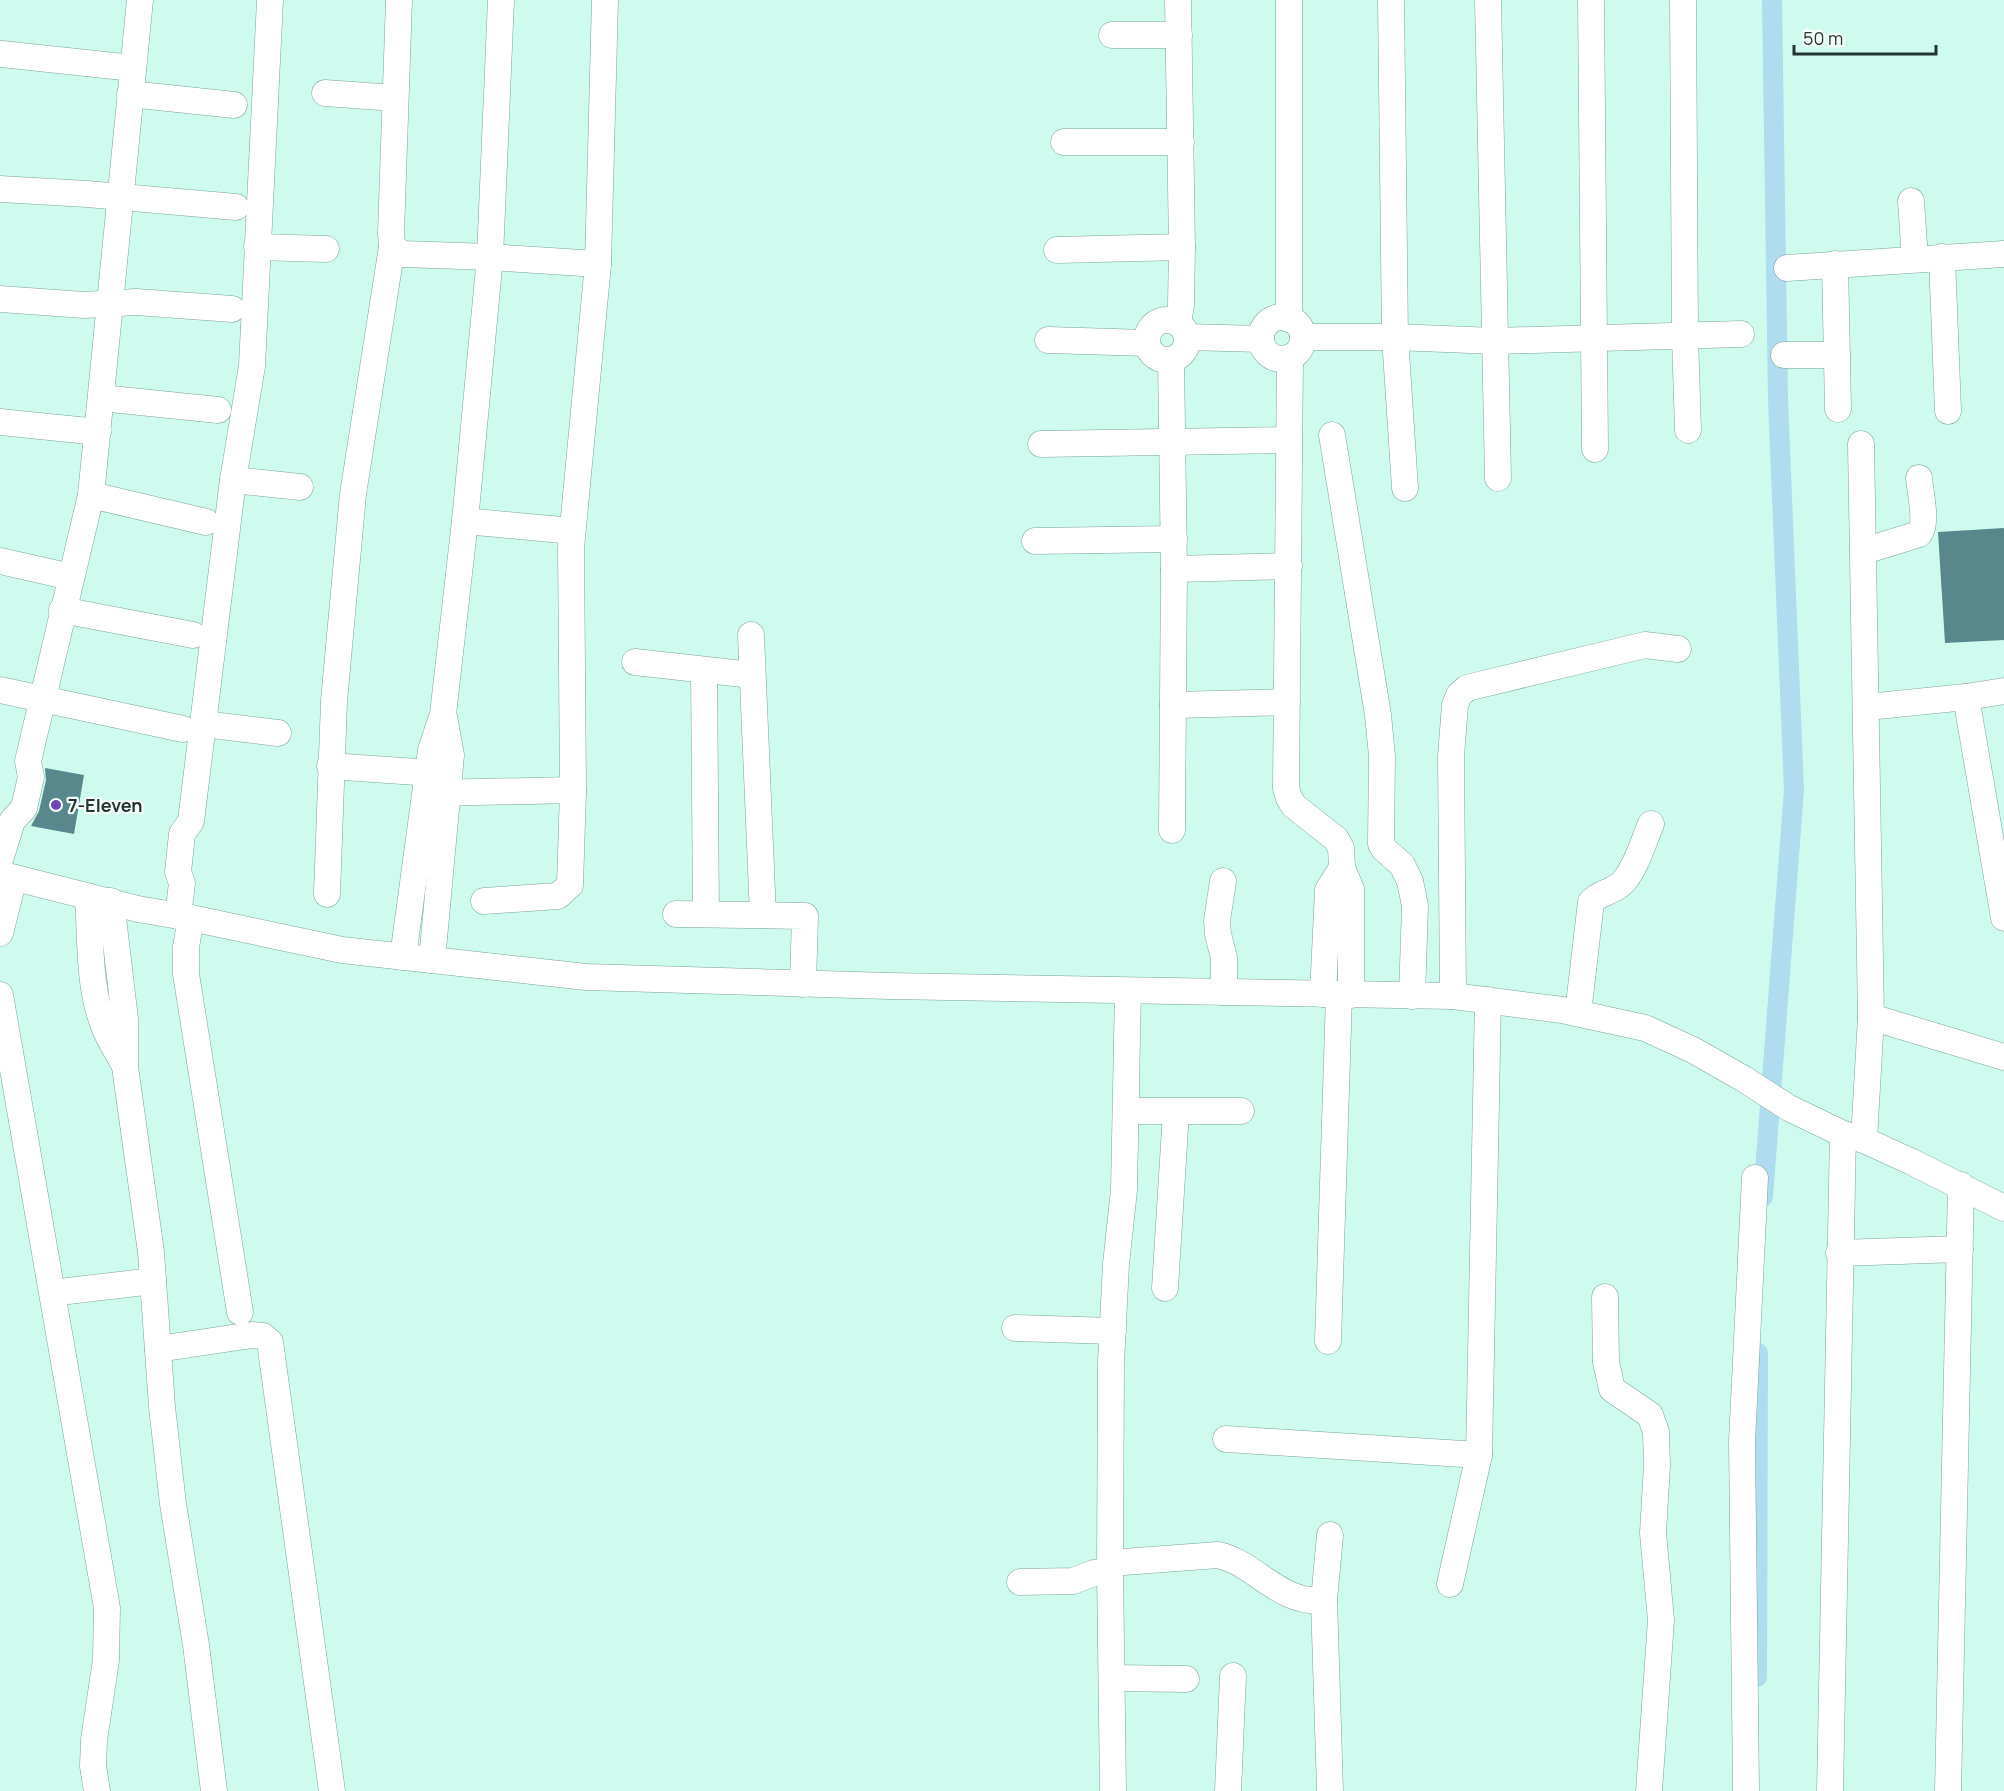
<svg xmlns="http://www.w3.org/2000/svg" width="2004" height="1791" viewBox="0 0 2004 1791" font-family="Manrope,sans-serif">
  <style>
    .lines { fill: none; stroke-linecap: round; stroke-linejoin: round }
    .canal { stroke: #afdcee; stroke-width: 20 }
    .building { fill: #58888b }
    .minor-casing { stroke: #7ba599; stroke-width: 27 }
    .minor { stroke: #fff; stroke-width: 26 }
    .poi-dot { fill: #7345bd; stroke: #f6fffc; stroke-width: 2 }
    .labels { text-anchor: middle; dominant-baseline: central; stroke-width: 4.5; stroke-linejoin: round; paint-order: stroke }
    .poi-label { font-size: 18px; font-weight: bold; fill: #253631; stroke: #f6fffc; text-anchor: start }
  </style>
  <rect width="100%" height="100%" fill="#cefbee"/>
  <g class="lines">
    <!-- canal -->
    <g class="canal">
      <path d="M1763,1197L1794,790L1778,400L1772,0"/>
      <path d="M1757,1677L1758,1353"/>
    </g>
  </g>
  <!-- building -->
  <g class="building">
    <path d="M2004,528V640L1945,643L1938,532Z"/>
    <path d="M45,768L84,775L74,834L31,826L39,811L46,780Z"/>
  </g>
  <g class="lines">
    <!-- minor casing -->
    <g class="minor-casing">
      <g id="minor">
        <path d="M399,0L391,233L392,247L403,254L490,257L598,264"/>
        <path d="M1289,0V319"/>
        <path d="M1391,0L1395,337L1405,488"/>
        <path d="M1488,0L1498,478"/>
        <path d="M1591,0L1595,449"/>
        <path d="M1683,0L1685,337L1688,430"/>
        <path d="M1112,35H1179"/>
        <path d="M2,54L133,68"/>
        <path d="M325,93L395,98"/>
        <path d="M130,94L234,105"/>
        <path d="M1064,142H1181"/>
        <path d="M0,189L87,194L236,207"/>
        <path d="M1911,201L1915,259"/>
        <path d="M257,247L326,249"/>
        <path d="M1057,250L1182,247"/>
        <path d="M1942,257L1948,411"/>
        <path d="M1835,264L1838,409"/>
        <path d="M1787,268L2004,254"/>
        <path d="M0,299L84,305L136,302L232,309"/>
        <circle cx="1282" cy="338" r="21"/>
        <circle cx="1167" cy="340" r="20"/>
        <path d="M1178,323L1181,305L1182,247L1178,0"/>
        <path d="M1187,337L1261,339"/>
        <path d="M1303,337H1395L1495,341L1741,334"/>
        <path d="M1048,340L1147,343"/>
        <path d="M1784,355H1837"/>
        <path d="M1290,357L1286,788L1289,798L1294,806L1336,839L1341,848L1342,868L1351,889V995"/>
        <path d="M1171,360L1174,569L1172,830"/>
        <path d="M101,398L218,410"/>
        <path d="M0,422L98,432"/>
        <path d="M1332,435L1378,715L1382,756L1381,844L1384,849L1402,865L1410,881L1415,906L1412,996"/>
        <path d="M1041,444L1289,440"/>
        <path d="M1861,444L1871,1017L1864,1140"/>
        <path d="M233,480L300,487"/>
        <path d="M91,495L206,522"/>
        <path d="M465,521L572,531"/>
        <path d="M1035,541L1174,539"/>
        <path d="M1864,551L1919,534C1928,523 1920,492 1919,478"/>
        <path d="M0,561L71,577"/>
        <path d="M1174,569L1289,566"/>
        <path d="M62,610L193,635"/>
        <path d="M751,635L763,915"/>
        <path d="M635,662L752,675"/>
        <path d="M704,670L706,914"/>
        <path d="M0,690L183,729"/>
        <path d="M1966,697L2004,918"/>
        <path d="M1173,705L1287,702"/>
        <path d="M1867,707L1966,697L2004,691"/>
        <path d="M204,724L278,733"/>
        <path d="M330,766L446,774"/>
        <path d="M432,793L573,790"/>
        <path d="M0,860L12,821L24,808L31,777L28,761L91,495L140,0"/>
        <path d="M0,874L138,909L191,918L342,950L586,977L889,986L1453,996L1562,1010L1645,1028L1693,1050L1744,1079L1789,1108L1843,1134L1864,1140L1912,1162L2004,1208"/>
        <path d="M1223,881L1217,921L1218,934L1224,958V992"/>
        <path d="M327,894L334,701L353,494L392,247"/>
        <path d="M88,897C91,941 88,990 106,1031C111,1042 118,1053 124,1064"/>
        <path d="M111,901L125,1019V1067L151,1252L162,1407L173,1504L196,1645L214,1791"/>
        <path d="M484,901L558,896L570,885L573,790L571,548L598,264L605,0"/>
        <path d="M676,914L805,916L803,984"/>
        <path d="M178,916L182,883L178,872L182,834L191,821L233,480L252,366L270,0"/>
        <path d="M191,918L186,947V974L240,1312"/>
        <path d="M0,933L14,878"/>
        <path d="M403,957L431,750L443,714L465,521L490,257L501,0"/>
        <path d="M432,960L451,755L444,717"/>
        <path d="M1323,994L1328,890L1342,868"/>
        <path d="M0,995L107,1608L106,1660L94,1740L93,1766L97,1791"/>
        <path d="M1453,996L1451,756L1455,705L1459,695L1467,688L1645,645L1678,649"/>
        <path d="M1578,1013L1591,902C1600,892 1615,892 1624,881C1637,866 1643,842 1651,824"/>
        <path d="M1871,1017L2004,1057"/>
        <path d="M1126,1111H1241"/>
        <path d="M1839,1253L1960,1249"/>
        <path d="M1165,1288L1176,1112"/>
        <path d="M68,1291L153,1281"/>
        <path d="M1605,1297L1606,1362L1612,1389L1650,1415L1656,1432L1657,1465L1653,1533L1661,1620L1649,1791"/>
        <path d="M1015,1328L1113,1331"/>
        <path d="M1328,1341L1339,995"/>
        <path d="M158,1349L252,1335L263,1336L270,1342L332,1791"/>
        <path d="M1226,1439L1479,1455"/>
        <path d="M1110,1563L1218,1555C1256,1563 1279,1605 1324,1600L1330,1791"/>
        <path d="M1020,1582L1073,1581L1094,1573L1110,1570"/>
        <path d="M1450,1584L1479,1455L1488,1000"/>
        <path d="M1324,1600L1330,1535"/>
        <path d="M1112,1678L1186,1679"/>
        <path d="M1113,1791L1110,1570L1111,1363L1116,1264L1124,1190L1128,991"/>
        <path d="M1228,1791L1233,1676"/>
        <path d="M1746,1791L1742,1441L1755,1178"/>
        <path d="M1830,1791L1843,1134"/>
        <path d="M1948,1791L1961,1185"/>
      </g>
    </g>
    <!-- minor -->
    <use href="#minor" class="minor"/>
  </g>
  <!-- markers -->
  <circle class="poi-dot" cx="56" cy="805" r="6"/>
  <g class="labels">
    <!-- poi labels -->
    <g class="poi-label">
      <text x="68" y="805">7-Eleven</text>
    </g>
  </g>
  <!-- scale -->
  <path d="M1794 45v9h142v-9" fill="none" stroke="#253631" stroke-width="3"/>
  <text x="1803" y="45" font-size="18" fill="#253631" stroke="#f6fffc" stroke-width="4.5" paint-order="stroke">50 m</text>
</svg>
